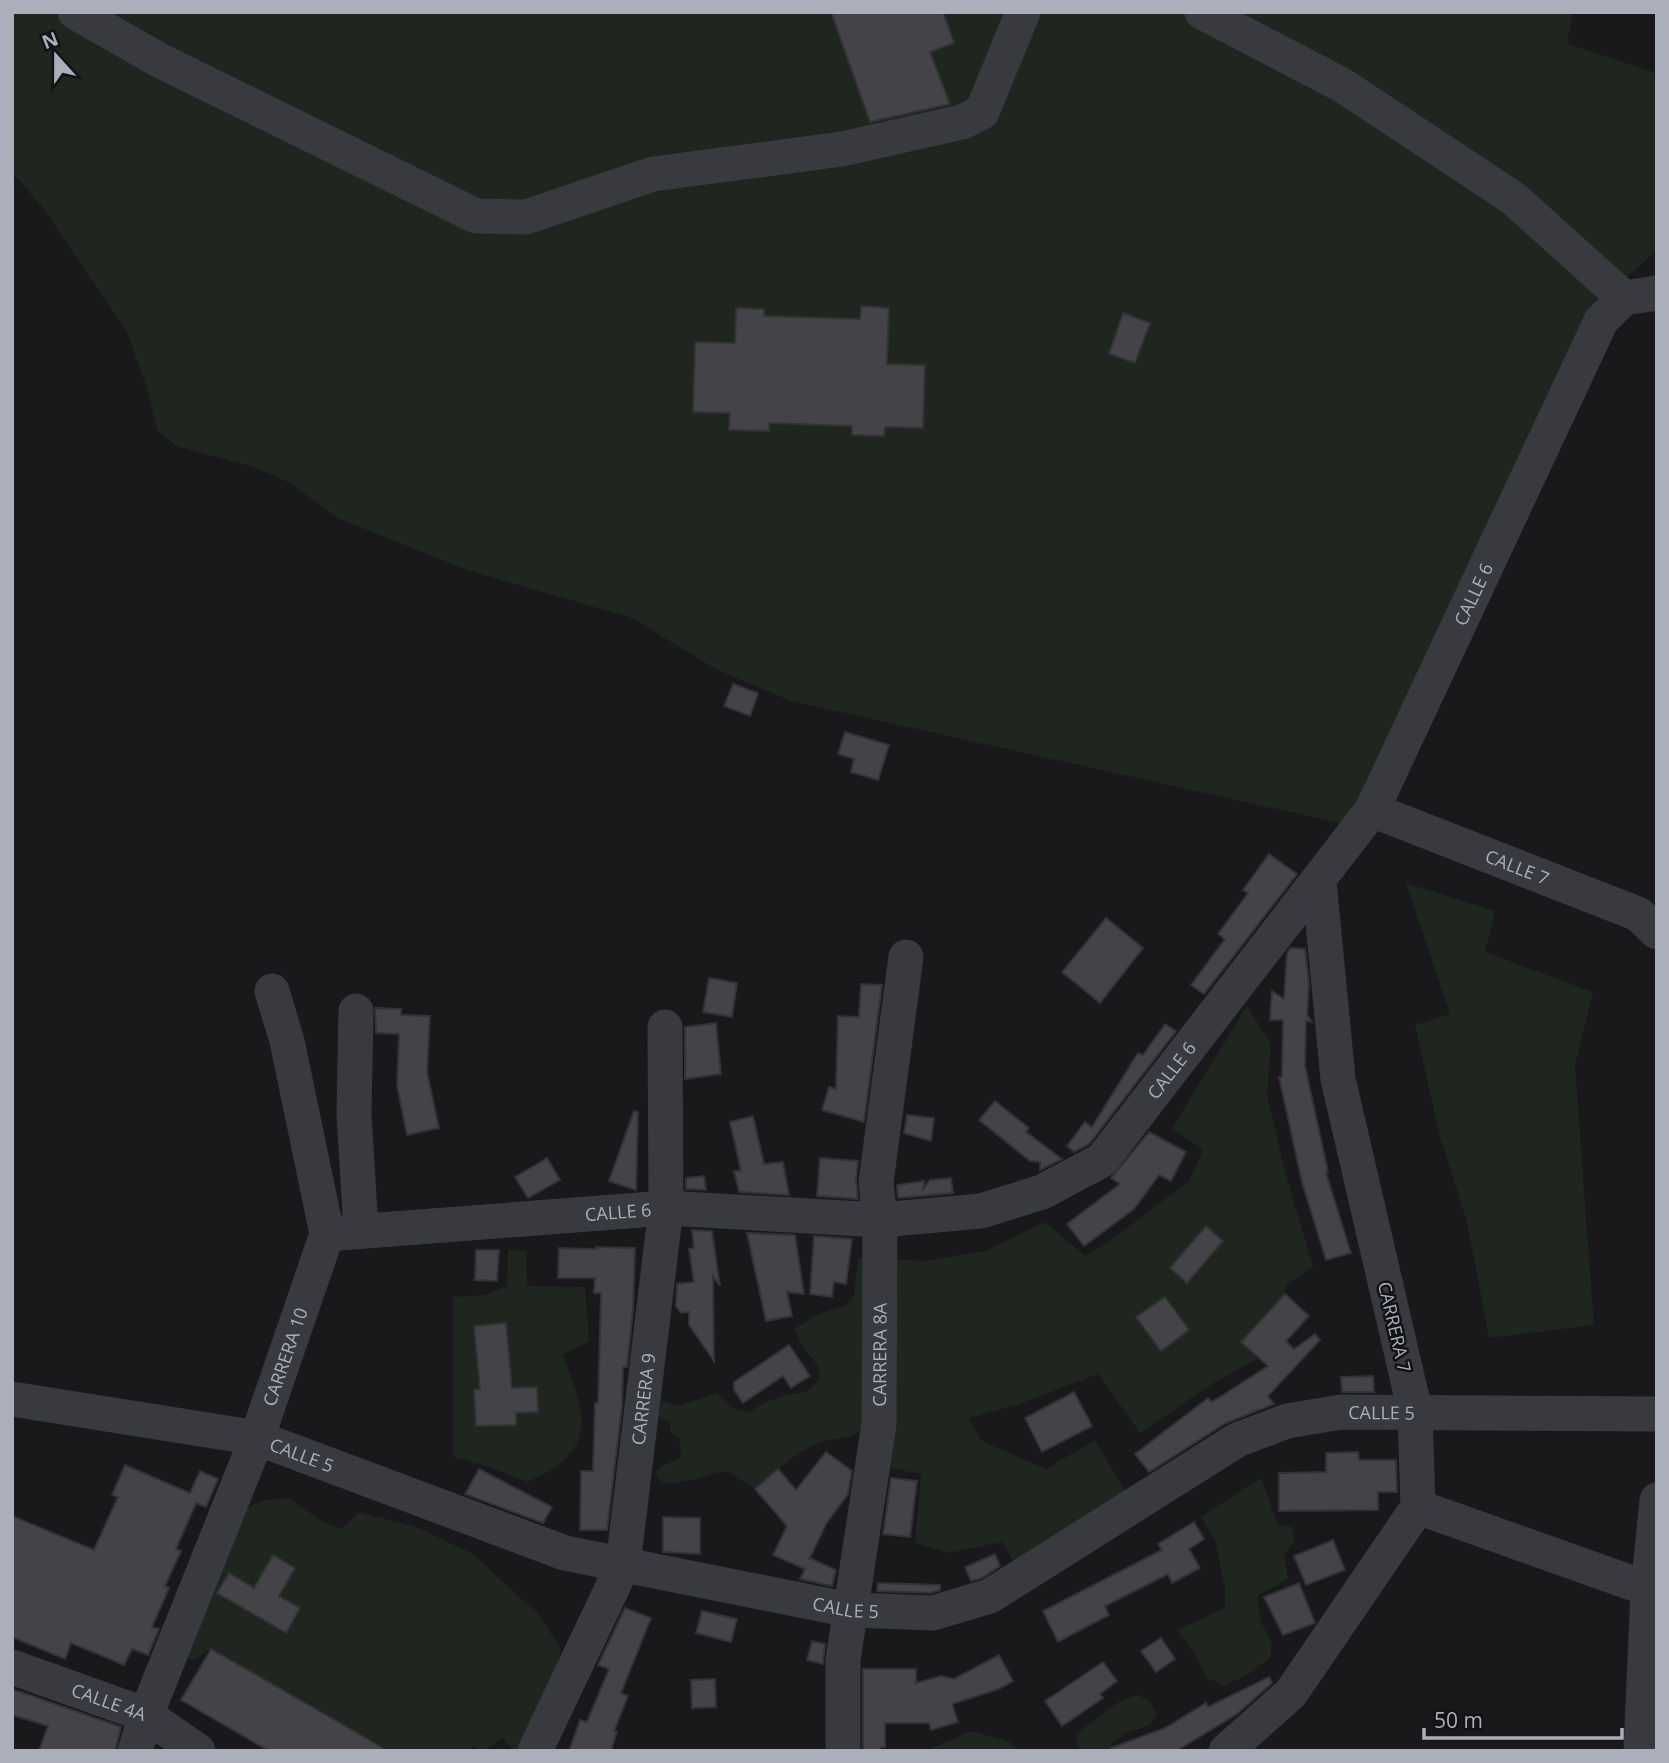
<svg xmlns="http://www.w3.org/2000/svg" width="1669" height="1763" viewBox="0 0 1669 1763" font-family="'Open Sans',sans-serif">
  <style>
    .green { fill: #1e261f; fill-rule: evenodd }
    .building { fill: #434348; stroke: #333237; stroke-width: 2 }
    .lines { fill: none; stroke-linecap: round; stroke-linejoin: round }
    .minor { stroke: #393a40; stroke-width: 35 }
    .labels { text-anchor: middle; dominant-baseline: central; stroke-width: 5; stroke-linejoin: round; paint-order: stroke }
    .street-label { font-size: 18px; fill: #aaafbb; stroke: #131316 }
  </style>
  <rect width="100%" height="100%" fill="#19181b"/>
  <!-- green -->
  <g class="green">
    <path d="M12,12H1573L1567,44L1657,73V250L1611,292L1349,825L791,701L717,670L632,618L470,571L338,518L290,483L254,467L176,446L157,430L147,388L127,332L43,208L12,172Z"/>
    <path d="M1406,883L1495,911L1485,952L1593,992L1575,1066L1594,1325L1489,1338L1467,1222L1439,1133L1415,1025L1450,1014Z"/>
    <path d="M1247,1006L1271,1044L1267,1095L1285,1171L1313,1267L1286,1285L1285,1294L1242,1341L1259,1358L1212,1384L1140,1433L1098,1374L1017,1405L968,1418L982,1441L1046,1469L1095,1440L1139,1515L1026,1584L1002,1542L948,1553L915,1543L921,1474L886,1467L870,1427L848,1437L819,1442L793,1457L755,1489L728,1471C703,1475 688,1484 662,1483L655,1473L662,1466L681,1458L679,1438L670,1432V1424L658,1416L662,1401L678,1406L717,1393L732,1408L750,1412L763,1403L782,1396L808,1391L819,1380V1367L803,1347L794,1329L818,1314L845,1306L854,1295L858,1258L927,1261L988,1250L1045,1222L1085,1256L1118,1235L1189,1181L1203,1150L1172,1128ZM1206,1226L1223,1241L1186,1282L1170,1268ZM1165,1297L1189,1330L1161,1350L1137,1317Z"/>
    <path d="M508,1250L526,1251L527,1286L585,1287L589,1341L563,1355C587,1418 599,1450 527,1482L488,1466L453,1457V1297L485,1295L507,1286ZM537,1387L538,1412L516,1413V1425L476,1426L474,1390Z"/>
    <path d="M1261,1478L1278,1525L1292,1527L1295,1541L1284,1555L1288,1579L1257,1596L1261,1622L1272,1643L1270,1658L1246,1676L1224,1685L1207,1678L1195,1654L1177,1630L1225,1608V1588L1215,1540L1201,1517Z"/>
    <path d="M289,1498L323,1522L342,1529L359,1512L416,1527L473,1554L538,1614L561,1649L555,1684L528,1751H514L502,1737L485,1751H478L475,1746L469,1751H389L211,1649L193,1660L178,1652L241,1510L266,1500ZM273,1556L295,1568L279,1596L300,1608L286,1633L217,1593L229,1573L254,1588Z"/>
    <path d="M1137,1695L1149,1700L1157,1715L1149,1726L1127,1732L1111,1744L1112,1751H1079L1076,1734L1119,1702Z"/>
    <path d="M971,1731L1008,1741L1022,1751H925Z"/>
  </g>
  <!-- building -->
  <g class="building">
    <path d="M831,12H943L954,43L930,52L950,104L870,122Z"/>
    <path d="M861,306L889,308L887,364L925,365L923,428L885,427L884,436L852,435V426L769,423V431L729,430L730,413L693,412L695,342L735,343L736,308L764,309V316L860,319Z"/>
    <path d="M1123,313L1150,323L1135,363L1109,354Z"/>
    <path d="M733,684L758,693L750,716L724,706Z"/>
    <path d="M845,732L889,745L878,780L851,772L854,759L838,754Z"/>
    <path d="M1269,854L1297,874L1204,994L1191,985L1225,939L1218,934L1248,893L1243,890Z"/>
    <path d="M1106,918L1143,948L1100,1003L1062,972Z"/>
    <path d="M1291,948L1305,949L1309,984L1307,1015L1312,1022L1306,1021L1305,1066L1328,1172L1326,1173L1351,1253L1326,1260L1302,1182L1279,1077H1282L1283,1020H1270L1272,991L1284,999L1287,953Z"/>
    <path d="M709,978L737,983L732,1017L703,1012Z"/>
    <path d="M861,984L882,985L864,1122L822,1110L829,1087L836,1089L838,1016L859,1017Z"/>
    <path d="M375,1008L401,1009V1015L430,1016L427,1072L439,1128L407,1135L397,1086L399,1034L376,1033Z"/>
    <path d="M716,1023L721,1074L685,1079V1027Z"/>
    <path d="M1165,1024L1176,1031L1089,1144L1074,1152L1067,1146L1085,1122L1092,1127L1138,1053L1143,1055Z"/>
    <path d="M995,1101L1029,1128L1026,1132L1062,1159L1040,1170V1162L1030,1161L979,1120Z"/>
    <path d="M634,1111L638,1112L636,1190L609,1181Z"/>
    <path d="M907,1115L934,1118L931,1141L904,1133Z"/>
    <path d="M753,1116L764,1164L783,1162L789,1195L739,1192L734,1171H741L730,1122Z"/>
    <path d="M1149,1132L1186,1152L1171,1181L1159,1175L1134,1209L1084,1246L1067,1224L1120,1184L1111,1178Z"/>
    <path d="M547,1158L560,1180L528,1198L515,1177Z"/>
    <path d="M820,1158L858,1161L856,1180L858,1199L817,1196Z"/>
    <path d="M704,1176L706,1190L686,1189V1178Z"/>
    <path d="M951,1178L953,1193L898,1198L897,1185L924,1181L923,1189L930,1180Z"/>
    <path d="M1206,1226L1223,1241L1187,1283L1170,1268Z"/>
    <path d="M692,1230L712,1231L720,1286L713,1276L714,1361L689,1325V1312L681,1313L676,1306L677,1284L694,1282L689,1249L694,1248Z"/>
    <path d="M747,1233L795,1235L804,1294L787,1292L792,1316L766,1321Z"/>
    <path d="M814,1236L852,1239L846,1284L834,1282L832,1297L810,1294Z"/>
    <path d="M596,1247L635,1248L633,1310L627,1367H623L622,1406L607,1530H580L581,1471H593L595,1403H598L601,1293H594L595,1278H558L559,1248L596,1249Z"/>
    <path d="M476,1250H499L497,1281L475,1280Z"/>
    <path d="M1285,1294L1309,1316L1286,1341L1294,1349L1315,1334L1320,1340L1268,1396L1274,1404L1226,1423L1149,1472L1135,1454L1208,1398L1212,1402L1268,1366L1241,1342Z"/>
    <path d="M1165,1297L1189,1330L1161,1351L1136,1317Z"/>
    <path d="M506,1323L512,1388L537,1387L538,1412L516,1413V1425L476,1426L474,1390L480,1389L474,1326Z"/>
    <path d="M789,1345L810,1376L791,1388L783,1376L743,1403L734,1390V1382Z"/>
    <path d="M1373,1376L1374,1392H1342L1341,1377Z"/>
    <path d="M1074,1392L1092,1426L1042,1452L1025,1418Z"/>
    <path d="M826,1452L852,1471L848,1494L826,1524L809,1560L810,1558L836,1570L832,1586L800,1579L805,1569L773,1555L787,1526L755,1489L778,1469L796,1490Z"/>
    <path d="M1358,1452L1359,1460H1396L1397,1492H1378V1510L1279,1511V1473L1326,1472V1453Z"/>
    <path d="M125,1465L190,1493L200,1471L218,1479L206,1507L196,1503L176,1549L181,1551L165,1586L169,1588L152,1627L159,1629L148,1655L132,1649L124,1665L71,1643L65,1659L12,1637V1516L94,1550L118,1497L112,1495Z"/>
    <path d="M479,1469L552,1507L543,1523L465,1494Z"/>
    <path d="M891,1478L917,1481L910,1537L883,1534Z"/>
    <path d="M663,1517L700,1518V1554L663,1552Z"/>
    <path d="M1194,1522L1204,1539L1189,1549L1200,1568L1172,1583L1168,1574L1105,1606L1109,1615L1058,1642L1043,1611L1162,1550L1158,1544Z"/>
    <path d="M1333,1540L1345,1570L1306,1585L1294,1556Z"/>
    <path d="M995,1554L1000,1566L982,1578L971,1581L965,1567Z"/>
    <path d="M273,1555L295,1568L279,1596L300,1608L286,1633L217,1593L229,1573L254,1588Z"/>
    <path d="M878,1583L940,1585V1590L930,1593L877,1591Z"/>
    <path d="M1299,1583L1315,1623L1283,1635L1264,1597Z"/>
    <path d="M625,1608L651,1618L621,1693L628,1696L614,1731L617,1732L611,1751H569L580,1720L587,1722L609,1669L598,1665Z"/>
    <path d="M702,1611L737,1619L731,1642L696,1633Z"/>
    <path d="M1161,1638L1175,1659L1156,1672L1141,1651Z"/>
    <path d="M812,1641L825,1644L823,1664L807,1660Z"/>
    <path d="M211,1649L328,1716L388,1751H269L181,1700Z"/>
    <path d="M999,1655L1013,1681L999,1689L952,1704L958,1722L931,1730L929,1723H885V1747H881V1751H863V1669H916V1683L941,1676L954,1679Z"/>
    <path d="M1103,1662L1117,1681L1100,1694L1103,1698L1062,1726L1045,1701Z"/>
    <path d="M1269,1677L1272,1683L1237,1714L1176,1751H1111V1748L1165,1728L1206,1703L1208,1707Z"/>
    <path d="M715,1679L716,1707L692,1708L691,1680Z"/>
    <path d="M12,1689L121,1727L115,1751H39L48,1726L12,1715Z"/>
  </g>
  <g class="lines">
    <!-- minor -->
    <g class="minor">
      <path d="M75,12L159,60L476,216L526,217L653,174L842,149L962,122L982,112L1023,12"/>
      <path d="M1202,12L1342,85L1513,198L1624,298"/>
      <path d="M1624,298L1657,293"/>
      <path id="s1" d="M1372,810L1638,914L1657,932"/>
      <path d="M356,1011L354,1114L361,1230"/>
      <path id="s2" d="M327,1234L666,1208L880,1220L981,1211L1042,1192L1102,1160L1372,810L1601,321L1624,298"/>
      <path id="s3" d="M12,1399L257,1438L565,1553L850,1610L933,1613L990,1596L1237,1440L1287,1421L1341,1412L1657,1414"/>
      <path d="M1418,1507L1657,1592"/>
      <path id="s4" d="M12,1667L146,1715L198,1751"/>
      <path id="s5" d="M135,1751L146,1715L257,1438L327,1234L287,1041L272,991"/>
      <path id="s6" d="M535,1751L623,1565L666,1208L665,1027"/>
      <path id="s7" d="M843,1751V1660L879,1424L880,1220L876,1182L906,957"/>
      <path d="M1226,1751L1291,1693L1418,1507L1415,1411L1338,1079L1319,881"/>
      <path d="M1641,1751L1648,1590L1657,1500"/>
    </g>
  </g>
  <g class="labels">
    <!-- street labels -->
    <g class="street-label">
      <text stroke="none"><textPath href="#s2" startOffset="1468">CALLE 6</textPath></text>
      <text stroke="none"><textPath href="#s1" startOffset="156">CALLE 7</textPath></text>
      <text stroke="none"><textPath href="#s2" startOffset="901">CALLE 6</textPath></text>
      <text stroke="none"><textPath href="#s2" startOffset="292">CALLE 6</textPath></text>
      <text transform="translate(1395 1327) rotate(77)">CARRERA 7</text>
      <text stroke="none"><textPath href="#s7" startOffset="399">CARRERA 8A</textPath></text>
      <text stroke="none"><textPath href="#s5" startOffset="422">CARRERA 10</textPath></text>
      <text stroke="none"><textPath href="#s6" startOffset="373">CARRERA 9</textPath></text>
      <text stroke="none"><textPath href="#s3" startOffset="1451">CALLE 5</textPath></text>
      <text stroke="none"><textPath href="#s3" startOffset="296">CALLE 5</textPath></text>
      <text stroke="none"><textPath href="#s3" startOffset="863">CALLE 5</textPath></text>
      <text stroke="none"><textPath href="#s4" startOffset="103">CALLE 4A</textPath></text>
    </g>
  </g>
  <!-- border -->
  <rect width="1669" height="1763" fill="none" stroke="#aaafbb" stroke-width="28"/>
  <!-- north arrow -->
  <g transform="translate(56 56) rotate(339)" stroke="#131316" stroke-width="5" paint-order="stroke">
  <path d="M0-5L12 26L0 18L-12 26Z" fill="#aaafbb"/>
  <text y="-10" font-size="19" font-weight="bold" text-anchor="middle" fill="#aaafbb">N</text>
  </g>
  <!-- scale -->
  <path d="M1424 1728v10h198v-10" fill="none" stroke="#aaafbb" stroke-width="3.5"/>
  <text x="1434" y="1728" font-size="21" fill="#aaafbb" stroke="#131316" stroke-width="5" paint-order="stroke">50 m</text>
</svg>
